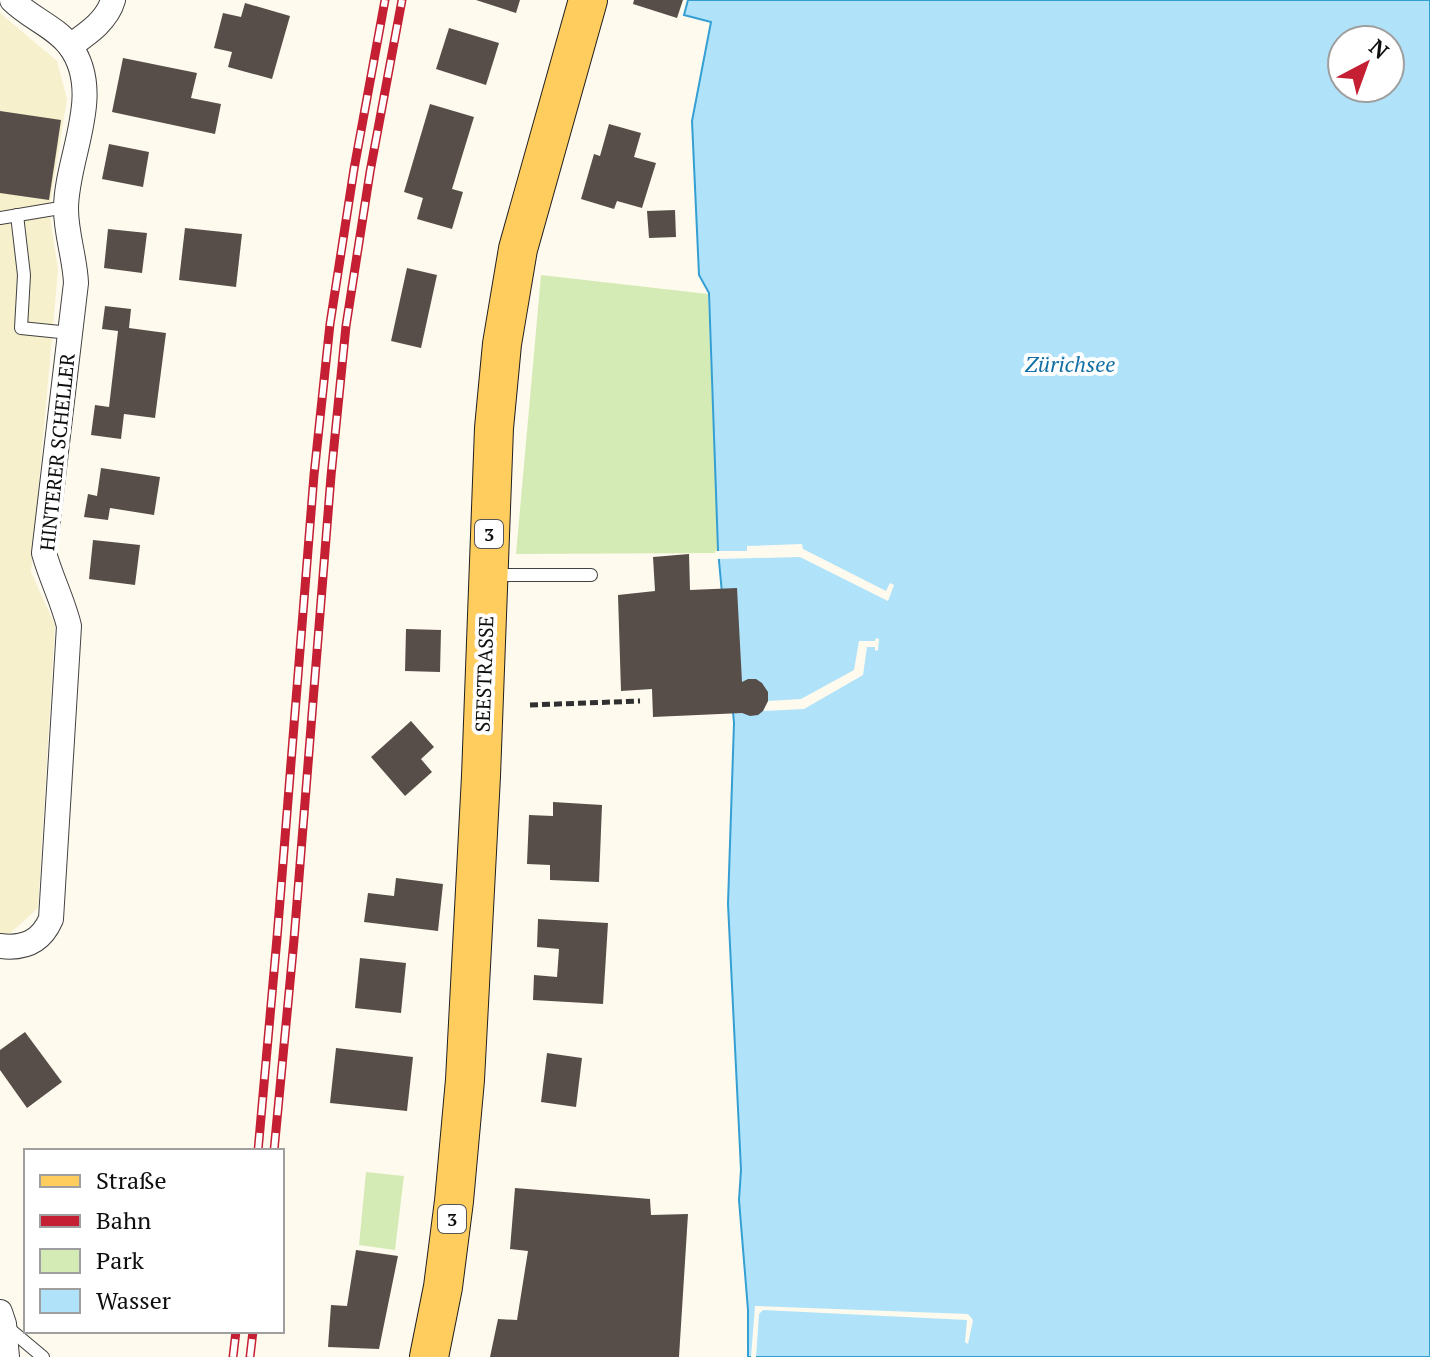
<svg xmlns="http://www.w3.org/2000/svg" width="1430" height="1357" viewBox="0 0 1430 1357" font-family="'PT Serif',serif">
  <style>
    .farmland { fill: #f6f0cd }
    .green { fill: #d5ebb6 }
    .water { fill: #b0e3f9; stroke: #349fd3; stroke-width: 2; fill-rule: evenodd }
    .pier { fill: #fffaee }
    .building { fill: #574e49 }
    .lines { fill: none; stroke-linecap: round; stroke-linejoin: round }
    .service-casing { stroke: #414141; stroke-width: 14 }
    .minor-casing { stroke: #414141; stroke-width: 26 }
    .primary-casing { stroke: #1f1f1f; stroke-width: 40 }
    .path { stroke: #303030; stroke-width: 5; stroke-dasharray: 8 4; stroke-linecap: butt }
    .service { stroke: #fff; stroke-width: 12 }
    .minor { stroke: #fff; stroke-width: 24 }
    .primary { stroke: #ffcc5e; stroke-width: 38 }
    .rail-casing { stroke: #c41f33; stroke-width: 9 }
    .rail { stroke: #fff; stroke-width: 6; stroke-dasharray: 18; stroke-linecap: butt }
    .labels { text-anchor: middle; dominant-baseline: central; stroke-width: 8; stroke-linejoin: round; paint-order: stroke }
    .shield { fill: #fff; stroke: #565656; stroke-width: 2 }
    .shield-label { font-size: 18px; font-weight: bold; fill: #0e0e0e }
    .street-label { font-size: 20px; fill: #0e0e0e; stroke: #fff }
    .water-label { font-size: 22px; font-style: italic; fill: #116fa5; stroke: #fff }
  </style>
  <rect width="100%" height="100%" fill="#fffaee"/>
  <!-- farmland -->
  <path class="farmland" d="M0,13L57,61L67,99L49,210L58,270L31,572L55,625L38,908L6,937H0Z"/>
  <!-- green -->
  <g class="green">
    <path d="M541,275L708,294L718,553L516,554Z"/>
    <path d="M366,1172L404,1176L395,1250L359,1245Z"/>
  </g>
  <!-- water -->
  <path class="water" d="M688,0H1430V1357H748V1310L739,1200L741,1170L728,904L734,723L718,550L709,293L699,275L692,121L711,22L684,15ZM1342,40H1390V88H1342Z"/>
  <!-- pier -->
  <g class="pier">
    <path d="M802,544L803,549L886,591L890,583L894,585L888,601L800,557L716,559L715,551H747V546Z"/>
    <path d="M876,638L879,639L878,650L875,651V647H867L863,675L804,709L763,711L768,701L801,699L854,670L859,641H875Z"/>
    <path d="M755,1306L968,1314L973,1320L968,1344L965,1342L967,1320L763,1310L759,1314L756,1357H751Z"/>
  </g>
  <!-- building -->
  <g class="building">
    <path d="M476,0H520L516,13Z"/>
    <path d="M634,0H683L677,18L633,4Z"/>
    <path d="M245,3L290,16L272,79L228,67L232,52L214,48L223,13L241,17Z"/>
    <path d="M449,28L499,43L486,85L436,69Z"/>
    <path d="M123,58L197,73L191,98L221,104L215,134L112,112Z"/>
    <path d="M430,104L474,117L452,189L463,192L452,229L417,219L423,198L404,192Z"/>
    <path d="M0,111L61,120L49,200L0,193Z"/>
    <path d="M609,124L641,133L634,157L656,163L642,208L617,201L614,209L581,199L594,154L600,156Z"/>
    <path d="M109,144L149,152L143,187L102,179Z"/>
    <path d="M675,210L676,237L649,238L647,211Z"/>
    <path d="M185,228L242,234L236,287L179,280Z"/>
    <path d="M108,229L147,233L142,273L104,268Z"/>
    <path d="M407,268L437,275L421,348L391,341Z"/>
    <path d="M105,306L131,309L129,328L166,333L155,418L124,414L121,439L91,435L95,405L109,407L118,331L102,329Z"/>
    <path d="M101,468L160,477L154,515L110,508L108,520L84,517L88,494L97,496Z"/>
    <path d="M93,540L140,545L135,585L89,579Z"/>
    <path d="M689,554L690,590L737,588L742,682L748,679H756L762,683L768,692V701L763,711L758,715L750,716L742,713L653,717L652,689L621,691L618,595L655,591L653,557Z"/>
    <path d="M406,629L441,630L440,672L405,671Z"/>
    <path d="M411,721L434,747L421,759L432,772L405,796L371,757Z"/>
    <path d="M553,802L602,805L599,882L550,880V865L527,864L529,815L553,816Z"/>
    <path d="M396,878L443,884L438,931L364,922L368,893L394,896Z"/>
    <path d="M538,919L608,923L603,1004L533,1000L534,975L557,977L559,949L537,947Z"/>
    <path d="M360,958L406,963L401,1013L355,1008Z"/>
    <path d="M25,1032L62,1082L27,1108L0,1070V1050Z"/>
    <path d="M336,1048L413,1057L407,1111L330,1103Z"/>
    <path d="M547,1053L582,1058L576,1107L541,1102Z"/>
    <path d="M515,1188L650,1199L651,1215L688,1214L679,1357H490L498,1319L517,1320L528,1251L510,1249Z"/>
    <path d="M356,1250L398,1256L379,1349L328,1347L331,1305L347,1306Z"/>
  </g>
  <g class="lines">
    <!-- service casing -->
    <g class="service-casing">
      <g id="service">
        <path d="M17,215L24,275L21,328L70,333"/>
        <path d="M0,218L66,207"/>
        <path d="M495,575H591"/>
        <path d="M6,1326L43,1357"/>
      </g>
    </g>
    <!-- minor casing -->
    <g class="minor-casing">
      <g id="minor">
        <path d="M70,46C87,34 107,21 113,0"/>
        <path d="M0,946C24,949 41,942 51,919L69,626C63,601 51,578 44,553L76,283C75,258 66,234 66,209C66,157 105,94 70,46C56,27 30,18 12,0"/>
        <path d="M0,1312L4,1324L7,1357"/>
      </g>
    </g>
    <!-- primary casing -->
    <g class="primary-casing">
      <path id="primary" d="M429,1357L443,1287L454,1201L465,1080L481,776L494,428L502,344L518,249L588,0"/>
    </g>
    <!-- path -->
    <path class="path" d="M530,705L640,701"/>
    <!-- service -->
    <use href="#service" class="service"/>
    <!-- minor -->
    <use href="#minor" class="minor"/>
    <!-- primary -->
    <use href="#primary" class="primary"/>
    <!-- rail casing -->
    <g class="rail-casing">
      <g id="rail">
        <path d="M258,1151L277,938L314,475L330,324L354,169L385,0"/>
        <path d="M274,1151L294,940L331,476L346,326L370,172L402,0"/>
        <path d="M233,1357L236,1331"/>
        <path d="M250,1357L253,1331"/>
      </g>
    </g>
    <!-- rail -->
    <use href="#rail" class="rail"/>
  </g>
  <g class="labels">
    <!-- shield labels -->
    <g class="shield">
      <rect x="475" y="520" width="28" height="28" rx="6"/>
      <rect x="438" y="1205" width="28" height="28" rx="6"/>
    </g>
    <g class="shield-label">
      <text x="489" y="534">3</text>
      <text x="452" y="1219">3</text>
    </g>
    <!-- street labels -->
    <g class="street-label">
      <text transform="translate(57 452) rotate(-84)">HINTERER SCHELLER</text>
      <text transform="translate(484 674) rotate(-88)">SEESTRASSE</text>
    </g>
    <!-- water labels -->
    <g class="water-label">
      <text x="1070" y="363">Zürichsee</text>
    </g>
  </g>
  <!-- legend -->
  <rect x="24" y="1149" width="260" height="184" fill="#ffffff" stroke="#9f9f9f" stroke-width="2"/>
  <rect x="40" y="1175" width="40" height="12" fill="#ffcc5e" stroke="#9f9f9f" stroke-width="2"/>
  <text x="96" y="1189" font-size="24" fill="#0e0e0e">Straße</text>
  <rect x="40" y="1215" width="40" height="12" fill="#c41f33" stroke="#9f9f9f" stroke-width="2"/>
  <text x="96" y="1229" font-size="24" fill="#0e0e0e">Bahn</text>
  <rect x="40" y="1249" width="40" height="24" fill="#d5ebb6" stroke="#9f9f9f" stroke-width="2"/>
  <text x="96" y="1269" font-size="24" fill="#0e0e0e">Park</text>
  <rect x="40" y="1289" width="40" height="24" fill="#b0e3f9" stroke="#9f9f9f" stroke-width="2"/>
  <text x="96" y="1309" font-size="24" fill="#0e0e0e">Wasser</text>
  <!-- north arrow -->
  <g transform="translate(1366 64) rotate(41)"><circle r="38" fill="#ffffff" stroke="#9f9f9f" stroke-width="2"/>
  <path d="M0-6L14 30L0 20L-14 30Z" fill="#c41f33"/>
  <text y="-12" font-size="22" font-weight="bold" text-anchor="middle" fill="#0e0e0e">N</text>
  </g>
</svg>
